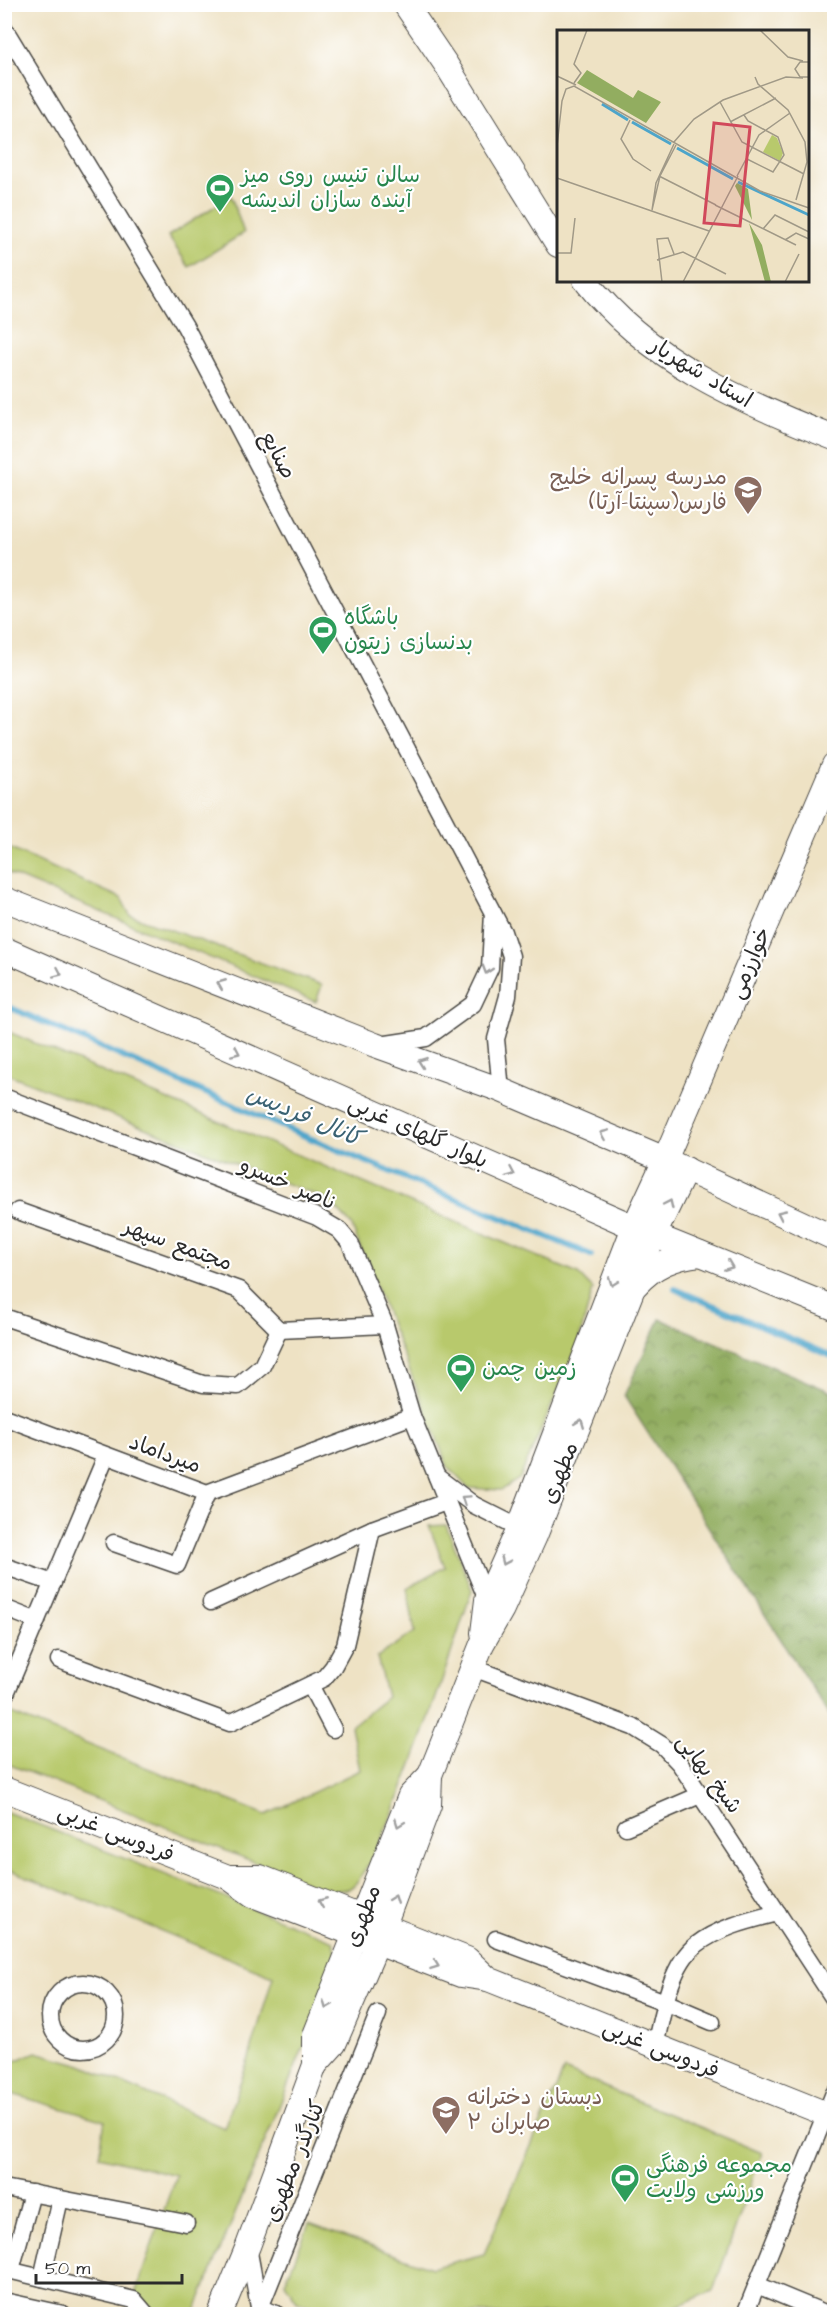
<svg xmlns="http://www.w3.org/2000/svg" width="839" height="2319" viewBox="0 0 839 2319" font-family="'Architects Daughter','Playpen Sans Arabic',sans-serif">
  <style>
    .forest { fill: url(#forest-crowns); stroke: #5e6c46; stroke-width: 1.5 }
    .park { fill: #b8c96c; stroke: #727a4c; stroke-width: 1.5 }
    .lines { fill: none; stroke-linecap: round; stroke-linejoin: round }
    .stream { stroke: #4da5ca; stroke-width: 6 }
    .street-casing { stroke: #484642; stroke-width: 19 }
    .secondary-casing { stroke: #484642; stroke-width: 26 }
    .street { stroke: #fff; stroke-width: 16 }
    .secondary { stroke: #fff; stroke-width: 24 }
    .oneway { stroke: #a0a0a0 }
    .labels { text-anchor: middle; dominant-baseline: central; stroke-width: 4.5; stroke-linejoin: round; paint-order: stroke }
    .leisure-label { font-size: 22px; fill: #27864d; stroke: #fff; text-anchor: start }
    .street-label { font-size: 22px; fill: #2b2b2b; stroke: #fff }
    .education-label { font-size: 22px; fill: #785e54; stroke: #fff; text-anchor: end }
    .water-label { font-size: 24px; font-style: italic; fill: #3a6273; stroke: #fff }
    .inset-river { fill: none; stroke: #4da5ca; stroke-width: 3 }
    .inset-road { fill: none; stroke: #a09987; stroke-width: 1.5 }
    .view { fill: #d1495b; fill-opacity: 0.15; stroke: #d1495b; stroke-width: 3 }
    .inset-edge { fill: none; stroke: #2b2b2b; stroke-width: 3 }
  </style>
  <defs>
    <pattern id="forest-crowns" width="20" height="18" patternUnits="userSpaceOnUse" patternTransform="scale(1.5)"><rect width="20" height="18" fill="#92ad60"/><path d="M2 6a3 3 0 1 1 6 0M12 15a3 3 0 1 1 6 0" fill="none" stroke="#778d4f"/></pattern>
  </defs>
  <rect width="100%" height="100%" fill="#fff"/>
  <filter id="ink" filterUnits="userSpaceOnUse"><feTurbulence type="fractalNoise" baseFrequency=".0167" numOctaves="2"/><feDisplacementMap in="SourceGraphic" scale="12" xChannelSelector="R" yChannelSelector="G"/><feConvolveMatrix kernelMatrix="1 2 1 2 8 2 1 2 1" color-interpolation-filters="sRGB"/></filter>
  <filter id="wash" filterUnits="userSpaceOnUse"><feTurbulence type="fractalNoise" baseFrequency=".008" numOctaves="4" result="noise"/><feDisplacementMap in="SourceGraphic" scale="24" xChannelSelector="R" yChannelSelector="G"/><feGaussianBlur stdDeviation="1.35" result="paint"/><feColorMatrix in="noise" values="0 0 0 0 0 0 0 0 0 0 0 0 0 0 0 0 0 1.4 0 .05"/><feComposite in="paint" operator="in"/></filter>
  <g filter="url(#wash)">
    <rect width="100%" height="100%" fill="#eee2c4"/>
    <!-- forest -->
    <path class="forest" d="M660,1319L834,1393V1722L624,1396Z"/>
    <!-- park -->
    <g class="park">
      <path d="M231,196L244,233L189,267L168,236Z"/>
      <path d="M4,846L121,898L130,915L322,985L316,1002L5,872Z"/>
      <path d="M4,1030L578,1274L593,1289L577,1347L520,1478L502,1490L468,1488L448,1467L351,1224L328,1200L5,1073Z"/>
      <path d="M446,1525L472,1590C456,1638 383,1869 350,1888C344,1891 333,1890 327,1891L5,1763L4,1711L266,1815L360,1770L351,1726L387,1697L377,1657L415,1632L407,1588L445,1567L429,1526Z"/>
      <path d="M4,1811L334,1941L338,1963L194,2314H128L176,2175L99,2156L105,2121L5,2092V2065L36,2052L82,2065L224,2128L249,2058L273,1976L5,1868Z"/>
      <path d="M564,2070L762,2153L713,2291L658,2314H338L297,2301L285,2283L309,2224L431,2268L484,2254Z"/>
    </g>
    <g class="lines">
      <!-- stream -->
      <g class="stream">
        <path d="M4,1005L307,1137L591,1255"/>
        <path d="M675,1289L834,1357"/>
      </g>
    </g>
  </g>
  <g filter="url(#ink)">
    <g class="lines">
      <!-- street casing -->
      <g class="street-casing">
        <g id="street">
          <path d="M4,28L185,326L503,932L511,956L508,996L496,1039L501,1090"/>
          <path d="M380,1045L426,1038L473,1004L490,968L493,913"/>
          <path d="M4,1097L317,1217L339,1230L350,1243L385,1325L412,1416L487,1600L491,1602"/>
          <path d="M18,1211L239,1290L279,1330L385,1325"/>
          <path d="M4,1317L203,1384L238,1386L262,1366L279,1330"/>
          <path d="M4,1417L207,1493L412,1416"/>
          <path d="M437,1477L474,1505L528,1532"/>
          <path d="M114,1543L177,1565L207,1493"/>
          <path d="M4,1566L53,1583"/>
          <path d="M211,1602L372,1529L446,1502"/>
          <path d="M4,1608L37,1621"/>
          <path d="M59,1660L230,1723L324,1678L333,1667L345,1645L372,1529"/>
          <path d="M473,1668L633,1727L662,1745L680,1764L834,1999"/>
          <path d="M310,1685L333,1729"/>
          <path d="M4,1698L106,1456"/>
          <path d="M626,1827L700,1795"/>
          <path d="M496,1939L665,2002L712,2022"/>
          <circle cx="83" cy="2016" r="33"/>
          <path d="M655,2046C662,2016 670,1965 696,1945C719,1927 751,1920 778,1913"/>
          <path d="M4,2188L186,2223"/>
          <path d="M248,2247L259,2307"/>
          <path d="M4,2269L134,2300L146,2314"/>
          <path d="M11,2270L32,2193"/>
          <path d="M42,2278L60,2199"/>
          <path d="M757,2285L827,2314"/>
          <path d="M4,2301L63,2314"/>
          <path d="M276,2314L260,2308L378,2014"/>
          <path d="M745,2314L834,2093"/>
        </g>
      </g>
      <!-- secondary casing -->
      <g class="secondary-casing">
        <g id="secondary">
          <path d="M405,4L447,66L558,245"/>
          <path d="M585,280C648,361 742,402 834,438"/>
          <path d="M4,899L375,1045L501,1090L665,1160L834,1238"/>
          <path d="M4,949L634,1227L834,1308"/>
          <path d="M636,1285C654,1265 674,1257 700,1254"/>
          <path d="M483,1633L487,1600L519,1528L634,1227L665,1160L834,765"/>
          <path d="M4,1789L228,1877L253,1895L461,1975L488,1979L834,2117"/>
          <path d="M228,1877H260L467,1959L488,1979"/>
          <path d="M315,2065L334,2044L377,1944L429,1805L430,1775L482,1644L502,1609L535,1536L654,1235L686,1169"/>
          <path d="M220,2314L248,2246L315,2065V2035L410,1796L430,1775"/>
        </g>
      </g>
      <!-- street -->
      <use href="#street" class="street"/>
      <!-- secondary -->
      <use href="#secondary" class="secondary"/>
    </g>
    <!-- one-way arrows -->
    <defs><path id="oneway-chevron" d="M-2-3.5L2.5 0L-2 3.5" fill="none" stroke-width="1.6" stroke-linecap="round" stroke-linejoin="round" transform="scale(1.5)"/></defs>
    <g class="oneway">
      <use href="#oneway-chevron" transform="translate(487 970) rotate(107)"/>
      <use href="#oneway-chevron" transform="translate(58 973) rotate(24)"/>
      <use href="#oneway-chevron" transform="translate(221 984) rotate(-158)"/>
      <use href="#oneway-chevron" transform="translate(236 1052) rotate(24)"/>
      <use href="#oneway-chevron" transform="translate(422 1062) rotate(-160)"/>
      <use href="#oneway-chevron" transform="translate(604 1134) rotate(-157)"/>
      <use href="#oneway-chevron" transform="translate(511 1173) rotate(24)"/>
      <use href="#oneway-chevron" transform="translate(669 1204) rotate(-65)"/>
      <use href="#oneway-chevron" transform="translate(781 1214) rotate(-155)"/>
      <use href="#oneway-chevron" transform="translate(729 1266) rotate(22)"/>
      <use href="#oneway-chevron" transform="translate(613 1282) rotate(111)"/>
      <use href="#oneway-chevron" transform="translate(580 1423) rotate(-69)"/>
      <use href="#oneway-chevron" transform="translate(465 1499) rotate(-146)"/>
      <use href="#oneway-chevron" transform="translate(505 1561) rotate(114)"/>
      <use href="#oneway-chevron" transform="translate(399 1823) rotate(111)"/>
      <use href="#oneway-chevron" transform="translate(394 1899) rotate(-69)"/>
      <use href="#oneway-chevron" transform="translate(322 1902) rotate(-158)"/>
      <use href="#oneway-chevron" transform="translate(435 1965) rotate(20)"/>
      <use href="#oneway-chevron" transform="translate(327 2005) rotate(112)"/>
    </g>
  </g>
  <!-- icons -->
  <defs>
    <g id="stadium-pin" transform="scale(1.5)"><path d="M0 17L-7.5 6A9.5 9.5 0 1 1 7.5 6Z" fill="#2e9e5b" stroke="#fff"/><path d="M0-5a6.5 5 0 1 0 0 10a6.5 5 0 1 0 0-10ZM-3.5-1.8h7v3.6h-7Z" fill="#fff"/></g>
    <g id="school-pin" transform="scale(1.5)"><path d="M0 17L-7.5 6A9.5 9.5 0 1 1 7.5 6Z" fill="#8d6e63" stroke="#fff"/><path d="M0-5L7-2L0 1L-7-2ZM-4 1L0 2.5L4 1V4Q0 6-4 4Z" fill="#fff"/></g>
  </defs>
  <g fill-rule="evenodd">
    <use href="#stadium-pin" x="220" y="188"/>
    <use href="#school-pin" x="748" y="490"/>
    <use href="#stadium-pin" x="323" y="630"/>
    <use href="#stadium-pin" x="461" y="1368"/>
    <use href="#school-pin" x="446" y="2110"/>
    <use href="#stadium-pin" x="625" y="2178"/>
  </g>
  <g class="labels">
    <!-- leisure labels -->
    <g class="leisure-label">
      <text x="241" y="175">سالن تنیس روی میز<tspan x="241" dy="25">آینده سازان اندیشه</tspan></text>
      <text x="344" y="617">باشگاه<tspan x="344" dy="25">بدنسازی زیتون</tspan></text>
      <text x="482" y="1368">زمین چمن</text>
      <text x="646" y="2165">مجموعه فرهنگی<tspan x="646" dy="25">ورزشی ولایت</tspan></text>
    </g>
    <!-- street labels -->
    <g class="street-label">
      <text transform="translate(701 373) rotate(31)">استاد شهریار</text>
      <text transform="translate(278 455) rotate(62)">صنایع</text>
      <text transform="translate(750 963) rotate(-67)">خوارزمی</text>
      <text transform="translate(418 1132) rotate(24)">بلوار گلهای غربی</text>
      <text transform="translate(288 1184) rotate(23)">ناصر خسرو</text>
      <text transform="translate(178 1245) rotate(20)">مجتمع سپهر</text>
      <text transform="translate(165 1454) rotate(20)">میرداماد</text>
      <text transform="translate(560 1473) rotate(-68)">مطهری</text>
      <text transform="translate(709 1774) rotate(53)">شیخ بهایی</text>
      <text transform="translate(116 1833) rotate(22)">فردوسی غربی</text>
      <text transform="translate(363 1916) rotate(-69)">مطهری</text>
      <text transform="translate(661 2049) rotate(22)">فردوسی غربی</text>
      <text transform="translate(295 2161) rotate(-68)">کنارگذر مطهری</text>
    </g>
    <!-- education labels -->
    <g class="education-label">
      <text x="727" y="477">مدرسه پسرانه خلیج<tspan x="727" dy="25">فارس(سپنتا-آرتا)</tspan></text>
      <text x="467" y="2097" text-anchor="start">دبستان دخترانه<tspan x="467" dy="25">صابران ۲</tspan></text>
    </g>
    <!-- water labels -->
    <g class="water-label">
      <text transform="translate(304 1116) rotate(23)">کانال فردیس</text>
    </g>
  </g>
  <!-- overview -->
  <g transform="translate(557 30)">
    <rect width="252" height="252" fill="#eee2c4"/>
    <path d="M30,40L76,68L81,60L104,72L89,93L20,53ZM180,153L191,159L195,190L178,156ZM192,193L205,215L214,252H208Z" fill="#92ad60"/>
    <path d="M215,105L220,108L226,123L223,131L206,122Z" fill="#b8c96c"/>
    <path class="inset-river" d="M45,74L71,90M75,92L114,114M120,118L176,149M181,152L252,185"/>
    <path class="inset-road" d="M203,0L231,27L246,31M252,32H243L238,39L243,47H252M0,46L19,55M198,47L201,54L231,80L248,112L250,132L239,170M17,53L24,43L17,34L30,0M163,72L185,112L247,144M187,85L191,91L221,107L227,125L216,142L190,129M73,90L64,109L76,129L94,141M173,92L219,68M117,112L137,89L166,70L229,47L246,48M117,114L99,153L95,180L103,146L119,115M0,116L5,71L9,59L17,56L203,161L252,178M102,146L159,175M180,146L202,105L233,83M0,148L152,201M158,175L239,215M206,199L218,185L252,202M228,210L239,203L252,209M0,223H14L18,188M100,230L126,222L169,244M105,252L100,209L111,208L117,224M126,252L181,146M228,252L242,224"/>
    <path class="view" d="M157,93L193,97L183,196L147,193Z"/>
    <rect width="252" height="252" class="inset-edge"/>
  </g>
  <!-- margin -->
  <rect width="839" height="2319" fill="none" stroke="#fff" stroke-width="24"/>
  <!-- scale -->
  <path d="M36 2274v9h146v-9" fill="none" stroke="#2b2b2b" stroke-width="3"/>
  <text x="45" y="2274" font-size="18" fill="#2b2b2b" stroke="#ffffff" stroke-width="4.5" paint-order="stroke">50 m</text>
</svg>
